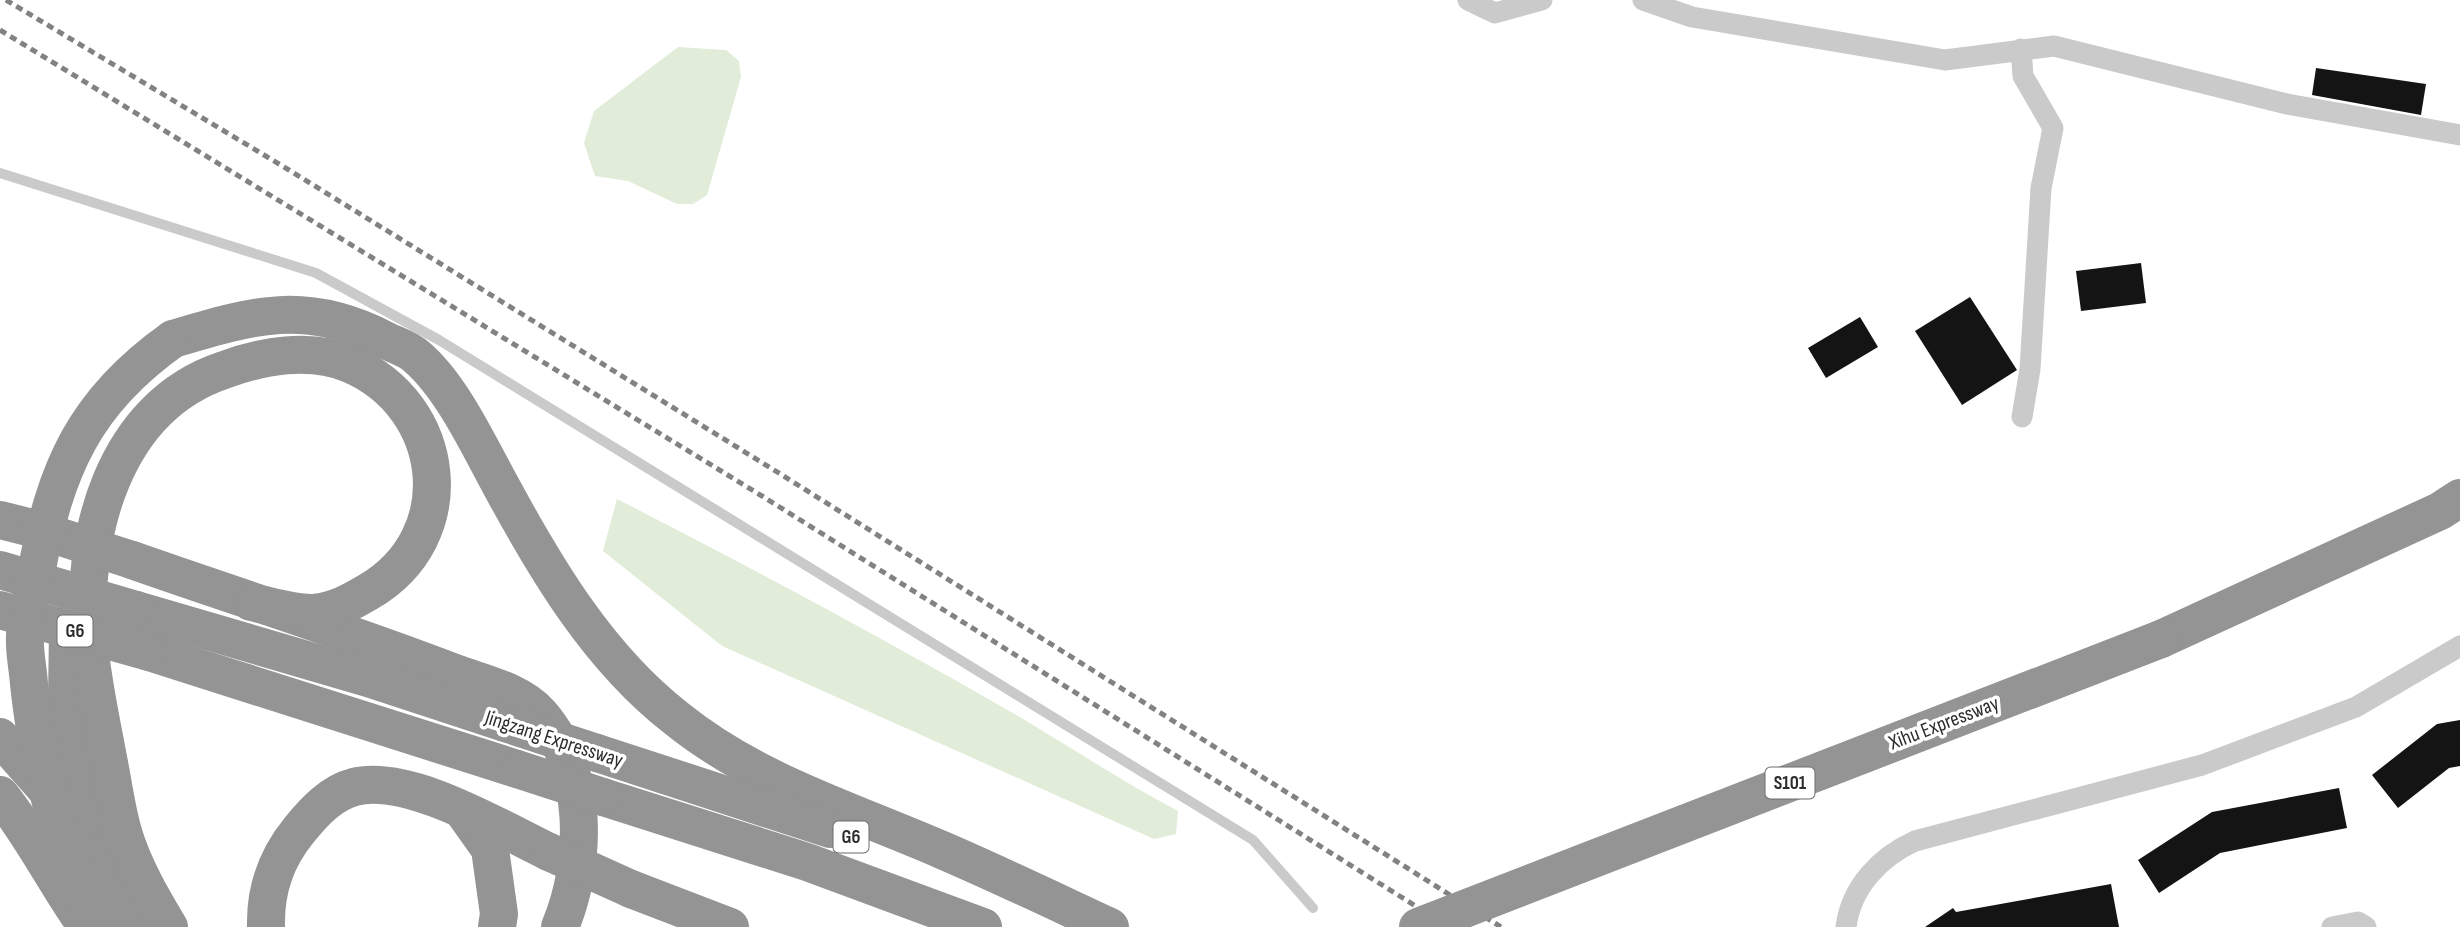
<svg xmlns="http://www.w3.org/2000/svg" width="2460" height="927" viewBox="0 0 2460 927" font-family="'Sofia Sans Condensed',sans-serif">
  <style>
    .green { fill: #e1ecd9 }
    .building { fill: #141414 }
    .lines { fill: none; stroke-linecap: round; stroke-linejoin: round }
    .lane { stroke: #cacaca; stroke-width: 10 }
    .street { stroke: #cacaca; stroke-width: 21 }
    .highway { stroke: #949494; stroke-width: 38 }
    .rail { stroke: #828282; stroke-width: 5; stroke-dasharray: 7 5; stroke-linecap: butt }
    .highway-bridge { stroke: #949494; stroke-width: 38 }
    .labels { text-anchor: middle; dominant-baseline: central; stroke-width: 7; stroke-linejoin: round; paint-order: stroke }
    .shield { fill: #fff; stroke: #6c6c6c; stroke-width: 2 }
    .shield-label { font-size: 19px; font-weight: bold; fill: #2d2d2d }
    .street-label { font-size: 21px; fill: #2d2d2d; stroke: #fff }
  </style>
  <rect width="100%" height="100%" fill="#fff"/>
  <!-- green -->
  <g class="green">
    <path d="M678,47L726,50L739,61L741,77L707,195L693,204H677L628,181L595,176L584,143L594,111Z"/>
    <path d="M617,499C754,569 890,642 1023,719C1075,750 1125,783 1178,811L1176,834L1154,839L722,646L603,551Z"/>
  </g>
  <!-- building -->
  <g class="building">
    <path d="M2316,68L2426,84L2421,115L2312,95Z"/>
    <path d="M2141,263L2146,303L2081,311L2076,271Z"/>
    <path d="M1970,297L2017,370L1962,405L1915,331Z"/>
    <path d="M1860,317L1878,347L1826,378L1808,348Z"/>
    <path d="M2460,720V766L2449,768L2398,808L2372,775L2437,724Z"/>
    <path d="M2339,788L2347,828L2220,853L2159,893L2138,860L2212,812Z"/>
    <path d="M2111,884L2119,927H1925L1953,908L1956,912Z"/>
  </g>
  <g class="lines">
    <!-- lane -->
    <path class="lane" d="M0,173L316,273L439,340L1253,840L1313,908"/>
    <!-- street -->
    <g class="street">
      <path d="M1468,0L1495,13L1542,0"/>
      <path d="M1643,0L1692,17L1945,60L2054,46L2287,104L2460,135"/>
      <path d="M2021,49L2023,76L2053,128L2041,188L2030,369L2022,417"/>
      <path d="M1846,927C1851,887 1880,857 1915,841L2202,765L2356,707L2460,646"/>
      <path d="M2332,927L2358,922L2366,927"/>
    </g>
    <!-- highway -->
    <g class="highway">
      <path d="M173,339C253,315 306,299 385,340C395,345 409,349 417,357C452,387 479,446 501,486C547,571 599,658 676,718C755,782 850,810 942,850C998,874 1054,901 1110,927"/>
      <path d="M0,520L36,529"/>
      <path d="M132,560C240,598 349,632 455,673C482,683 520,691 540,714C589,770 587,863 560,927"/>
      <path d="M136,610L368,678L505,723"/>
      <path d="M68,630L67,698L80,800L106,877"/>
      <path d="M2161,639L2440,511L2460,498"/>
      <path d="M149,652L517,769"/>
      <path d="M0,737L54,798"/>
      <path d="M597,753L830,829"/>
      <path d="M0,795C33,836 56,884 87,927"/>
      <path d="M603,797L807,862L983,927"/>
      <path d="M463,811L490,849L499,914L497,927"/>
      <path d="M94,856L135,927"/>
      <path d="M631,889L730,927"/>
      <path d="M169,927C151,897 133,866 123,832C116,808 113,782 108,758C101,719 92,681 89,642C80,536 113,407 224,370C262,356 310,347 350,364C448,406 463,537 368,592C351,602 335,611 314,613C295,614 270,606 251,602"/>
      <path d="M266,927C265,889 276,858 300,829C314,812 331,793 354,787C408,773 499,828 549,852"/>
    </g>
    <!-- rail -->
    <g class="rail">
      <path d="M6,0L289,170L782,475L1501,927"/>
      <path d="M0,30L762,496L1449,927"/>
    </g>
    <!-- highway-bridge -->
    <g class="highway-bridge">
      <path d="M36,529L132,560"/>
      <path d="M0,570L136,610"/>
      <path d="M0,610L149,652"/>
      <path d="M505,723L597,753"/>
      <path d="M517,769L603,797"/>
      <path d="M549,852L631,889"/>
      <path d="M99,927C60,852 38,768 29,684C28,668 24,652 25,636C25,616 32,594 36,574C55,469 84,402 173,339"/>
      <path d="M1418,927L2161,639"/>
    </g>
  </g>
  <g class="labels">
    <!-- shield labels -->
    <g class="shield">
      <rect x="57.5" y="615.5" width="35" height="31" rx="5"/>
      <rect x="1765.5" y="767.5" width="49" height="31" rx="5"/>
      <rect x="833.5" y="821.5" width="35" height="31" rx="5"/>
    </g>
    <g class="shield-label">
      <text x="75" y="631">G6</text>
      <text x="1790" y="783">S101</text>
      <text x="851" y="837">G6</text>
    </g>
    <!-- street labels -->
    <g class="street-label">
      <text transform="translate(1944 723) rotate(-21)">Xihu Expressway</text>
      <text transform="translate(554 739) rotate(18)">Jingzang Expressway</text>
    </g>
  </g>
</svg>
